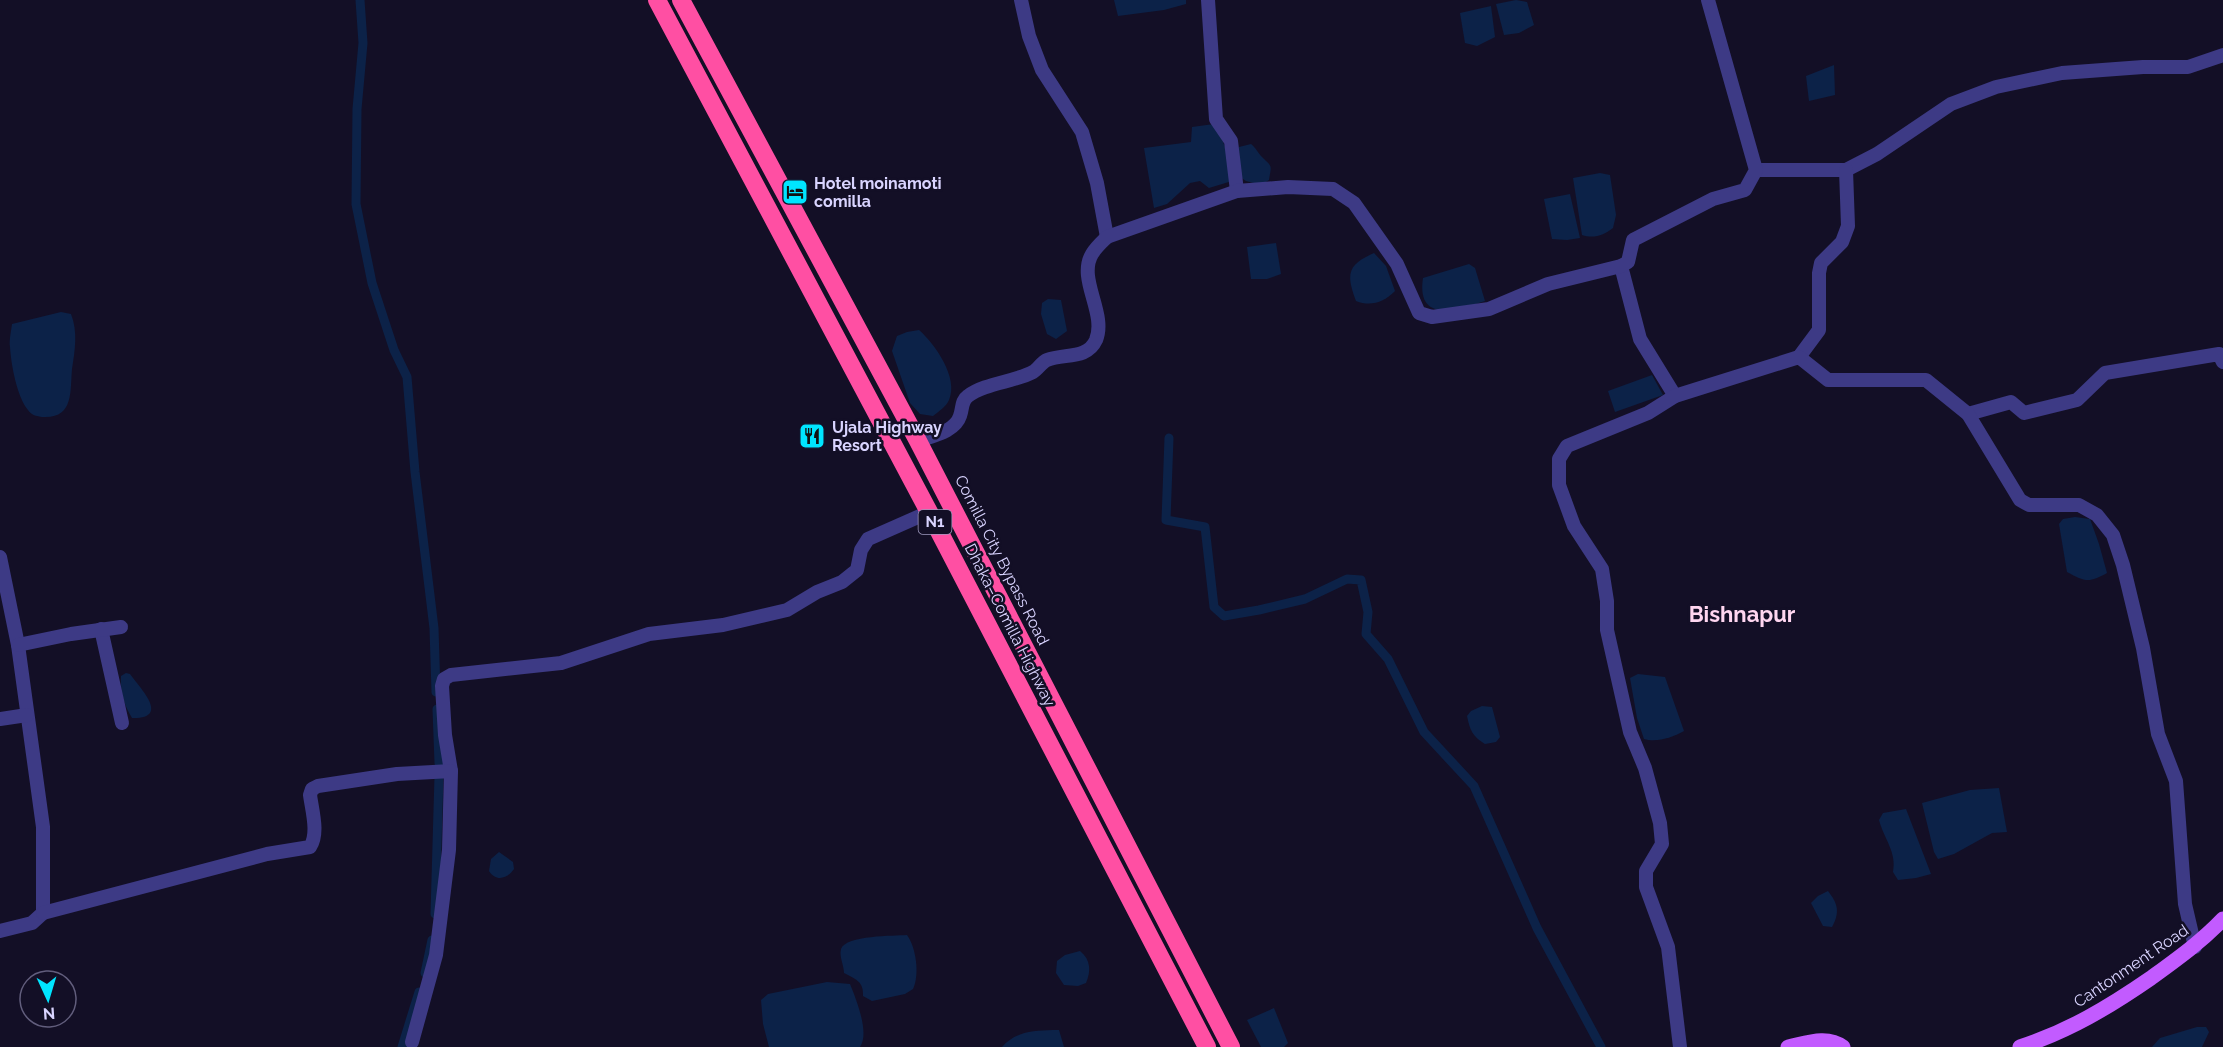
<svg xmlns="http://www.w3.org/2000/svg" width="2223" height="1047" viewBox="0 0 2223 1047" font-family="Raleway,sans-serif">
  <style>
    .water { fill: #0c2248 }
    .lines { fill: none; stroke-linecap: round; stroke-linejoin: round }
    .canal { stroke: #0c2248; stroke-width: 9 }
    .minor { stroke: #3d3a85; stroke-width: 14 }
    .major { stroke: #c25bff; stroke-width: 15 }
    .highway { stroke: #ff4fa3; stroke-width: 18 }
    .labels { text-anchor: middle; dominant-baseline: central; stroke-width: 5; stroke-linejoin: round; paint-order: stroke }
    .shield { fill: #130f26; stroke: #9e99be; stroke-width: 1.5 }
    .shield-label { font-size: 15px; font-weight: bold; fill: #d9d4ff }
    .poi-label { font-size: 16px; font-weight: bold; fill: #d9d4ff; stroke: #130f26; text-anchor: start }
    .street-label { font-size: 16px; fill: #d9d4ff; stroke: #130f26 }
    .district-label { font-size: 22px; font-weight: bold; fill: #ffd6f0; stroke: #130f26 }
  </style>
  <rect width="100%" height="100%" fill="#130f26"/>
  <!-- water -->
  <g class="water">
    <path d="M1114,0H1186V4L1164,10L1118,16Z"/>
    <path d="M1516,0L1527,2L1534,25L1519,33L1504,35L1496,4Z"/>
    <path d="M1491,6L1495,37L1477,46L1465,43L1460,13Z"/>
    <path d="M1834,65L1835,95L1809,101L1806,76Z"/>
    <path d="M1214,124C1226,145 1230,158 1232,181L1209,188L1200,181L1190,183L1167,204L1154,208L1144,148L1191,142L1192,127Z"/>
    <path d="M1251,144C1256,148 1258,153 1262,157C1272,167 1272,164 1269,180L1261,185L1246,181L1240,177L1239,147Z"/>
    <path d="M1600,173L1610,175L1616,215L1613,228C1604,235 1594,239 1582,235L1573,178Z"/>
    <path d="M1570,194L1580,238L1567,240L1552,239L1544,199Z"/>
    <path d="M1276,243L1281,274L1267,279H1251L1247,247Z"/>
    <path d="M1374,253L1386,266L1395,291C1384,302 1371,307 1356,301C1346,274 1347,265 1374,253Z"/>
    <path d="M1469,264L1475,268L1485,301C1458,310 1416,324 1423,278Z"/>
    <path d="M1048,299L1061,300L1067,331L1056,339L1047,334L1041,314L1042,303Z"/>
    <path d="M61,312L71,314C78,332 75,350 72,369C70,391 74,418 44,417C38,417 31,415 28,410C17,397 11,364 10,347C9,340 11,332 12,324Z"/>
    <path d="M919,330C935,344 959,378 949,400C946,407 939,411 933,416L920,414L910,403L892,351L897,336L907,332Z"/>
    <path d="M1652,375L1663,395L1615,412L1608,391Z"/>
    <path d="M2075,517L2090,519L2099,544L2107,573C2089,583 2085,582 2067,572L2059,524L2063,519Z"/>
    <path d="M126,673L130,674C139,687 172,719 132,718C124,705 120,692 121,676Z"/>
    <path d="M1638,674L1665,677L1684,731C1673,737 1657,743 1644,739L1637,718L1630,678Z"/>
    <path d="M1482,706L1492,707L1500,737L1496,742L1485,744C1472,736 1470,730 1467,716L1471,711Z"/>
    <path d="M1999,788L2007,832L1992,833L1954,854L1938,859L1934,852L1922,803L1970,790Z"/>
    <path d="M1906,809L1931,874L1916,878L1898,880L1893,872C1897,852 1884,839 1879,820L1883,813Z"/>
    <path d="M499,852L513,862L514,869C507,879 496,882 489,871L491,859Z"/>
    <path d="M1828,891C1838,904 1840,912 1832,927L1823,926L1811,903L1818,896Z"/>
    <path d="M907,935C916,947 920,975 913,989L905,994L872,1001L863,996C864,981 855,979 844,973C844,965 839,957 841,949C846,935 894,936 907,935Z"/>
    <path d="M1080,951C1091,960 1091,971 1086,983L1078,986L1064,985L1056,973L1057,961L1065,955Z"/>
    <path d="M827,982L850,984C856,999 870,1033 860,1047H769L763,1024L761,1000L768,994Z"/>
    <path d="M1274,1008L1288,1043L1284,1047H1261L1247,1020Z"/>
    <path d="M2197,1027H2206L2209,1032L2202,1047H2152L2160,1038Z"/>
    <path d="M1053,1030H1059L1064,1047H1002C1016,1031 1033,1031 1053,1030Z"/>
  </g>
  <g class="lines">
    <!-- canal -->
    <g class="canal">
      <path d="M360,0L363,43L357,109L356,204L372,283L394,350L407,377L415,472L434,628L436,692"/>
      <path d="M1169,438L1166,520L1205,527L1214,607L1224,616L1259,610L1305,599L1347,579L1361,580L1368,612L1366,634L1388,659L1424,732L1474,786L1537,928L1601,1047"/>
      <path d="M437,709L439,763"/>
      <path d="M435,914L439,776"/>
      <path d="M425,973L432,940"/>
      <path d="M402,1047L419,992"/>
    </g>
    <!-- minor -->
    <g class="minor">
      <path d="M1021,0L1029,36L1042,70L1082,132L1097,183L1107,237"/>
      <path d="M1208,0L1216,119L1231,141L1237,191"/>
      <path d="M1756,170H1846L1877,154L1951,104L1996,87L2062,73L2143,67H2188L2223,55"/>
      <path d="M1621,266L1640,339L1675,396"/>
      <path d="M1799,357L1819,330V273L1821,263L1842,242L1848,226L1846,170"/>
      <path d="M1968,414L2011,402L2024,413L2077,400L2105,373L2219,354L2223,362"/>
      <path d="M918,441C931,436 955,432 960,416C963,408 961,401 968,396C985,383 1014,382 1033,372C1038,369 1042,362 1047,360C1064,353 1087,360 1096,340C1107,313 1077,279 1092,254C1096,247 1102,242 1107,237L1237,191L1288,187L1333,189L1354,203L1397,264L1419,313L1432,317L1489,309L1548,284L1621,266L1628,262L1633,240L1713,199L1745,190L1756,170L1708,0"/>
      <path d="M0,557L18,645L43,827V913L32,923L0,931"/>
      <path d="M101,629L122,723"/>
      <path d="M18,645L71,634L121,627"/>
      <path d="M0,719L27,715"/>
      <path d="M451,771L445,735L442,686L444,679L451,675L561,663L649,634L723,625L787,610L817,592L842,582L857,570L861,550L868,539L929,512"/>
      <path d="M43,913L267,854L310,847C319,834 312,810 310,795L312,789L318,786L397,774L451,771L449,850L436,955L412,1042"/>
      <path d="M1680,1047L1668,947L1646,887V871L1662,844L1660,823L1645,768L1630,732L1607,630V601L1602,569L1574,526L1559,485V459L1567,446L1648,413L1675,396L1799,357L1828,380H1926L1968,414L2020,500L2029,505H2079L2097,515L2113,535L2123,565L2143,648L2158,734L2176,781L2185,904L2195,947"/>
    </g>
    <!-- major -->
    <g class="major">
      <path d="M1788,1047C1807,1043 1827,1035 1843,1047"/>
      <path d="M2020,1047C2069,1031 2109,1007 2151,978C2177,959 2201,942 2223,919"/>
    </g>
    <!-- highway -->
    <g class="highway">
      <path d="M657,0L929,512L1207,1047"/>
      <path d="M681,0L918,441L1231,1047"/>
    </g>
  </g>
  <!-- icons -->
  <defs>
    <g id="hotel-square" transform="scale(1.35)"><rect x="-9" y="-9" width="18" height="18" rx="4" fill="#00e5ff" stroke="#130f26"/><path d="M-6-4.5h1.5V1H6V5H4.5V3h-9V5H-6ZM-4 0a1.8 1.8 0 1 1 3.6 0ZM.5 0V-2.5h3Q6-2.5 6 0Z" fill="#111"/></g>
    <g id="restaurant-square" transform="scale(1.35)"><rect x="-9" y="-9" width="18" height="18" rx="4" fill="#00e5ff" stroke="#130f26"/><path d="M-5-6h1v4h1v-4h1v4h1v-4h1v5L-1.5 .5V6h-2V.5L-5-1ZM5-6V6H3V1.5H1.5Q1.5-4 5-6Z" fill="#111"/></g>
  </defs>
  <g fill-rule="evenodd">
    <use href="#hotel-square" x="795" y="192"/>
    <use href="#restaurant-square" x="812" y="436"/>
  </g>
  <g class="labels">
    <!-- shield labels -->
    <rect class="shield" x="918.5" y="510" width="33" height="24" rx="4.5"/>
    <g class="shield-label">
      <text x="935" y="522">N1</text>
    </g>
    <!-- poi labels -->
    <g class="poi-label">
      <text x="814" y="183">Hotel moinamoti<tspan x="814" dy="18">comilla</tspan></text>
      <text x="832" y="427">Ujala Highway<tspan x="832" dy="18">Resort</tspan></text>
    </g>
    <!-- street labels -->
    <g class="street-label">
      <text transform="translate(1002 560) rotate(63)">Comilla City Bypass Road</text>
      <text transform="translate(1010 625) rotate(63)">Dhaka–Comilla Highway</text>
      <text transform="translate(2131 966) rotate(-34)">Cantonment Road</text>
    </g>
    <!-- district labels -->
    <g class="district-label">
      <text x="1742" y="614">Bishnapur</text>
    </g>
  </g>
  <!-- north arrow -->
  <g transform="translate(48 999) rotate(176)"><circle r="28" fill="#130f26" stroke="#625e7d" stroke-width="1.5"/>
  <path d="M0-4.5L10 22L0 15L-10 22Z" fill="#00e5ff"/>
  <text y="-9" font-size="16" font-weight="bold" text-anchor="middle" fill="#d9d4ff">N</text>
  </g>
</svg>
